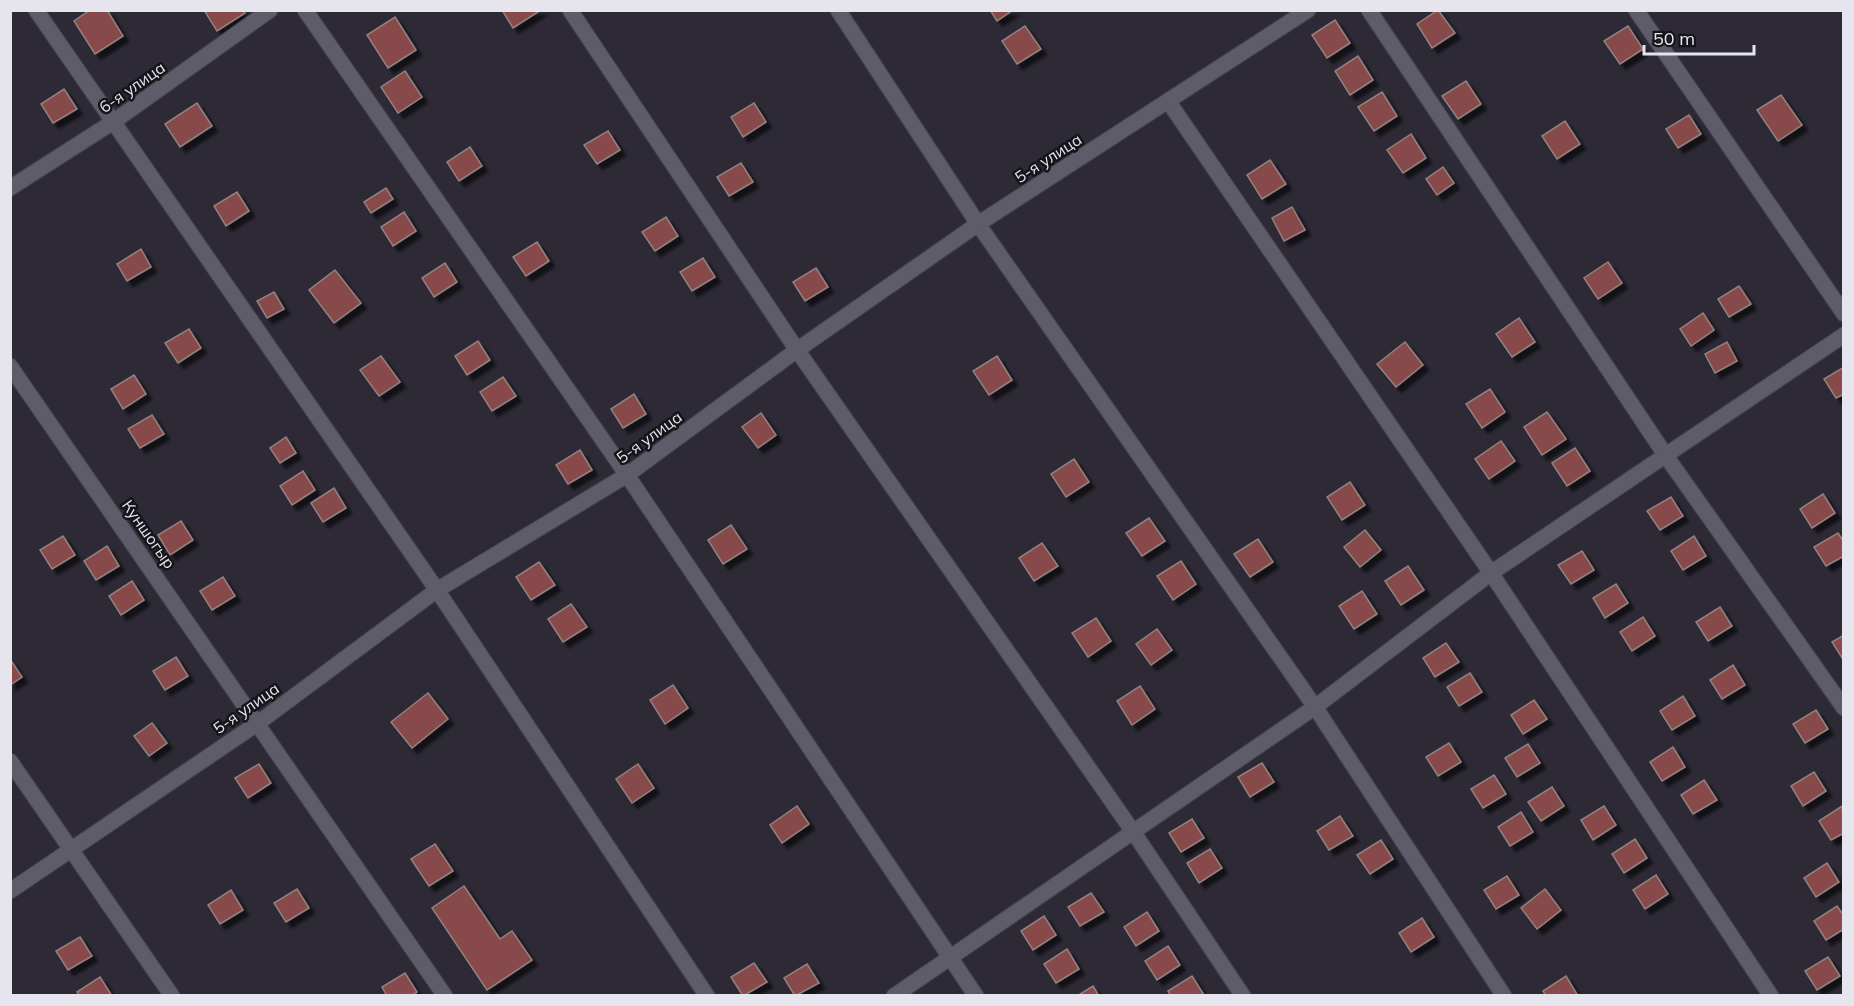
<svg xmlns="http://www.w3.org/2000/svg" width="1854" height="1006" viewBox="0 0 1854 1006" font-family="Mulish,sans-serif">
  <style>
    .building { fill: #874a48; stroke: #928180; stroke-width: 1.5; filter: url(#shadow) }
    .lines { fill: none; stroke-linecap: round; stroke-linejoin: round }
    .minor-casing { stroke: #47454f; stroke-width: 17 }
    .minor { stroke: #5f5c69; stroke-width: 15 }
    .labels { text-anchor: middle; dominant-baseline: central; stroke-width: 5; stroke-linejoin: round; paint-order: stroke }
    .street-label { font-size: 16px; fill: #e6e5ed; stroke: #151419 }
  </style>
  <defs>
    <filter id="shadow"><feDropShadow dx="5.5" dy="5.5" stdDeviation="1.5" flood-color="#0009"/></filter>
  </defs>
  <rect width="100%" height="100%" fill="#2d2a36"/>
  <!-- building -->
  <g class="building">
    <path d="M90,10H107L123,36L95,54L74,21Z"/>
    <path d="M204,10H243L245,13L217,31Z"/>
    <path d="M502,10H541L513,28Z"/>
    <path d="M990,10H1013L997,21Z"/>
    <path d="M1438,10L1455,33L1432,48L1417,24Z"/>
    <path d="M395,17L416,50L388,68L367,35Z"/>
    <path d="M1335,20L1350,43L1327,58L1312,35Z"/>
    <path d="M1025,26L1041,49L1017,64L1002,41Z"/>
    <path d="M1628,26L1643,49L1620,64L1604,41Z"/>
    <path d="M1358,56L1373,80L1350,95L1335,71Z"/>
    <path d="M405,71L422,97L398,113L381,87Z"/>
    <path d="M1466,81L1481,104L1458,119L1442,96Z"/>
    <path d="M64,89L77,109L53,123L41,104Z"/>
    <path d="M1382,92L1397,116L1374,131L1358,107Z"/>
    <path d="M1781,95L1802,125L1778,141L1757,110Z"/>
    <path d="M197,103L212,126L180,147L165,124Z"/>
    <path d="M754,103L766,122L743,137L731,117Z"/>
    <path d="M1689,115L1701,134L1678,148L1666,129Z"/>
    <path d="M1565,121L1580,144L1557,159L1542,136Z"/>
    <path d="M608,131L620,150L597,164L584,145Z"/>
    <path d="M1411,134L1426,158L1403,173L1387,150Z"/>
    <path d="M470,147L482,166L459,181L447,162Z"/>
    <path d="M1270,160L1286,184L1262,199L1247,175Z"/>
    <path d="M741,163L753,182L729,196L717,177Z"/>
    <path d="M1443,167L1454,183L1437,195L1426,179Z"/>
    <path d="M386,188L393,199L371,213L364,202Z"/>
    <path d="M237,192L249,211L226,226L214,206Z"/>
    <path d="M1292,207L1305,230L1284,241L1272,218Z"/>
    <path d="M404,212L416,231L393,246L381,227Z"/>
    <path d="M666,217L678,236L655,251L642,232Z"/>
    <path d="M537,242L549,261L526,276L513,257Z"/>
    <path d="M141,249L151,267L127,281L117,264Z"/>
    <path d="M703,258L715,277L692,291L680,272Z"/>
    <path d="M1608,262L1622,283L1598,299L1584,278Z"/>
    <path d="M445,263L457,282L434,297L422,278Z"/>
    <path d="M816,268L828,287L805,301L793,282Z"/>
    <path d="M335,270L361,303L334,323L309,290Z"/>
    <path d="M1739,286L1751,304L1729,317L1718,299Z"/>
    <path d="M274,292L284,309L267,318L257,301Z"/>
    <path d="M1703,313L1714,330L1691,346L1680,329Z"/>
    <path d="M1519,318L1535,342L1512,357L1496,334Z"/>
    <path d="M189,329L201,348L178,363L165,343Z"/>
    <path d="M478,341L490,360L467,375L455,356Z"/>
    <path d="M1405,342L1423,365L1396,387L1377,364Z"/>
    <path d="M1727,342L1737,361L1715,373L1705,354Z"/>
    <path d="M381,356L400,382L379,396L360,370Z"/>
    <path d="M997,356L1012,380L989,395L973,371Z"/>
    <path d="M1844,367V394L1836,398L1824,379Z"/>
    <path d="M134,375L146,394L123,409L111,389Z"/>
    <path d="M503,377L516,396L492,411L480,392Z"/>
    <path d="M1490,389L1505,412L1482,428L1466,404Z"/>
    <path d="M634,394L646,414L623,428L611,409Z"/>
    <path d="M1547,412L1566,439L1542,455L1524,427Z"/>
    <path d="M761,413L776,435L758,448L742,427Z"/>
    <path d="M152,415L164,434L140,448L128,429Z"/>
    <path d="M286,437L296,453L280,463L270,448Z"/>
    <path d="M1501,441L1515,461L1489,479L1475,459Z"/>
    <path d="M1575,448L1590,471L1567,486L1552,463Z"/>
    <path d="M580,450L592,470L568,484L556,465Z"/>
    <path d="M1074,459L1089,482L1066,497L1051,474Z"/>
    <path d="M303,471L315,490L292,505L280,486Z"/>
    <path d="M1350,482L1365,505L1342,520L1327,497Z"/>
    <path d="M334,488L346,508L323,522L311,503Z"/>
    <path d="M1823,494L1835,513L1812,528L1800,509Z"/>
    <path d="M1671,497L1683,516L1660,530L1647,511Z"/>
    <path d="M1149,518L1165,541L1142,556L1126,533Z"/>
    <path d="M181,521L193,540L170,555L158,535Z"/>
    <path d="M731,525L747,549L723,564L708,540Z"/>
    <path d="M1365,530L1381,550L1360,567L1344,547Z"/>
    <path d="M1838,533L1844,542V556L1826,566L1814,547Z"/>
    <path d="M63,536L75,555L52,569L40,550Z"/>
    <path d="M1694,536L1706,556L1683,570L1671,551Z"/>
    <path d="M1258,539L1273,562L1250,577L1234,554Z"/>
    <path d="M1042,543L1058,566L1034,581L1019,558Z"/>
    <path d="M107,546L119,566L96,580L84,561Z"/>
    <path d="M1582,551L1594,570L1571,584L1558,565Z"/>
    <path d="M1181,561L1196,584L1173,600L1157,576Z"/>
    <path d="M539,562L555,585L531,600L516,577Z"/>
    <path d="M1408,566L1424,590L1401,605L1385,581Z"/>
    <path d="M223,577L235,596L212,610L200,591Z"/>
    <path d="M132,581L144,600L121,615L109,596Z"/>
    <path d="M1616,584L1628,603L1605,618L1593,598Z"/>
    <path d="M1362,591L1377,614L1354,629L1339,606Z"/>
    <path d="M571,604L587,627L563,642L548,619Z"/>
    <path d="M1720,607L1732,626L1708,641L1696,622Z"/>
    <path d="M1643,617L1655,636L1632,651L1620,632Z"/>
    <path d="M1096,618L1111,641L1088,657L1072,633Z"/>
    <path d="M1157,629L1172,650L1151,665L1136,644Z"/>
    <path d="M1844,635V661L1832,642Z"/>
    <path d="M1446,643L1459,662L1435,677L1423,658Z"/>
    <path d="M176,657L188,676L165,690L153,671Z"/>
    <path d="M10,659L22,677L10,685Z"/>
    <path d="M1733,665L1745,685L1722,699L1710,680Z"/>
    <path d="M1470,673L1482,692L1459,706L1447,687Z"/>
    <path d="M673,685L688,708L665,724L650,700Z"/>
    <path d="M1140,686L1155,709L1132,725L1117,701Z"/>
    <path d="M428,693L448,719L412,748L391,722Z"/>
    <path d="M1683,696L1695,716L1672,730L1660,711Z"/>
    <path d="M1534,700L1547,719L1523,734L1511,715Z"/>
    <path d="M1816,710L1828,729L1805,743L1793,724Z"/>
    <path d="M152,723L167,743L149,756L134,736Z"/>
    <path d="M1449,743L1461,762L1438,776L1426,757Z"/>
    <path d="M1528,744L1540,763L1517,777L1505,758Z"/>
    <path d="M1673,747L1685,767L1662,781L1650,762Z"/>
    <path d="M1262,763L1274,782L1250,797L1238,777Z"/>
    <path d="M259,764L271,783L248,798L235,778Z"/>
    <path d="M638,764L654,788L632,803L616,779Z"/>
    <path d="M1814,772L1826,791L1803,806L1791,786Z"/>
    <path d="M1494,775L1506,794L1483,808L1471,789Z"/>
    <path d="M1704,780L1717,800L1693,814L1681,795Z"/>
    <path d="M1552,787L1564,806L1541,821L1528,802Z"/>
    <path d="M797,806L809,824L782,843L770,825Z"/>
    <path d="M1604,806L1616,825L1593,840L1581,820Z"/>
    <path d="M1842,806L1844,833L1831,840L1819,821Z"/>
    <path d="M1521,812L1533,832L1510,846L1498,827Z"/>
    <path d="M1340,816L1353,836L1329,850L1317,831Z"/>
    <path d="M1192,819L1204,838L1181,852L1169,833Z"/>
    <path d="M1635,839L1647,858L1624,873L1612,854Z"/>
    <path d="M1381,840L1393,859L1370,874L1357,855Z"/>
    <path d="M435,844L453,871L429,886L411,859Z"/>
    <path d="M1210,849L1222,868L1199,883L1187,863Z"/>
    <path d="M1827,863L1839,882L1816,897L1804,878Z"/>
    <path d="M1656,875L1668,894L1645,909L1633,890Z"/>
    <path d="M1507,876L1519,895L1496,909L1484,890Z"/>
    <path d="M464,886L500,939L512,931L532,960L487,990L432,908Z"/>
    <path d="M297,889L309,908L286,922L274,903Z"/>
    <path d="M1545,889L1561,910L1537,929L1521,908Z"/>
    <path d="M231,890L243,910L220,924L208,905Z"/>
    <path d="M1091,893L1104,912L1080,926L1068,907Z"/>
    <path d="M1837,906L1844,916V929L1826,940L1814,921Z"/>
    <path d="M1147,912L1159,931L1136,946L1124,927Z"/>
    <path d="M1044,916L1056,935L1033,950L1021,931Z"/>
    <path d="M1422,918L1434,937L1411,952L1399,933Z"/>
    <path d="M80,937L92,956L68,970L56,951Z"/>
    <path d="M1168,946L1180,965L1157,980L1145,961Z"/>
    <path d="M1067,949L1079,969L1056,983L1044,964Z"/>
    <path d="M1828,957L1840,976L1817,990L1805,971Z"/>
    <path d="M754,963L767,982L743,996L731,977Z"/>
    <path d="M807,964L819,983L795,996L784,978Z"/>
    <path d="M405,973L417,992L411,996H387L382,987Z"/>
    <path d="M1192,976L1204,995L1171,996L1168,991Z"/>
    <path d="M1566,976L1578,996H1546L1543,991Z"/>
    <path d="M100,977L112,996H80L77,992Z"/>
    <path d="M1093,986L1099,996H1077Z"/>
  </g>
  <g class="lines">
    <!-- minor casing -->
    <g class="minor-casing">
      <g id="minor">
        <path d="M36,10L437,590L707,996"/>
        <path d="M305,10L627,475L976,996"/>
        <path d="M570,10L797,350L1134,833L1243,996"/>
        <path d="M838,10L978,224L1315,707L1504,996"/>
        <path d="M1369,10L1666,456L1844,708"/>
        <path d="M1636,10L1844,314"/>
        <path d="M1168,101L1491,573L1771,996"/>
        <path d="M10,188L113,122L270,10"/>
        <path d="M10,366L445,996"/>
        <path d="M10,761L172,996"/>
        <path d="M10,891L258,723L437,590L627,475L797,350L978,224L1308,10"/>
        <path d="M894,996L1315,707L1491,573L1844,335"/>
      </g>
    </g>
    <!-- minor -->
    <use href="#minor" class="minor"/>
  </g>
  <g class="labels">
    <!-- street labels -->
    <g class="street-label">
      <text transform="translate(132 87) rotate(-35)">6-я улица</text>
      <text transform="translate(1048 158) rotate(-33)">5-я улица</text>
      <text transform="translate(649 437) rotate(-36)">5-я улица</text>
      <text transform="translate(149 534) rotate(55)">Куншогыр</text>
      <text transform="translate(246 708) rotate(-35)">5-я улица</text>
    </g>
  </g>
  <!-- border -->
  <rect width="1854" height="1006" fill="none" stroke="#e6e5ed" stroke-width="24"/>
  <!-- scale -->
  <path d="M1644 45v9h110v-9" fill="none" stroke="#e6e5ed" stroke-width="3"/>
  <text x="1653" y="45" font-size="18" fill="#e6e5ed" stroke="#151419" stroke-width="4.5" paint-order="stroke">50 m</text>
</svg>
